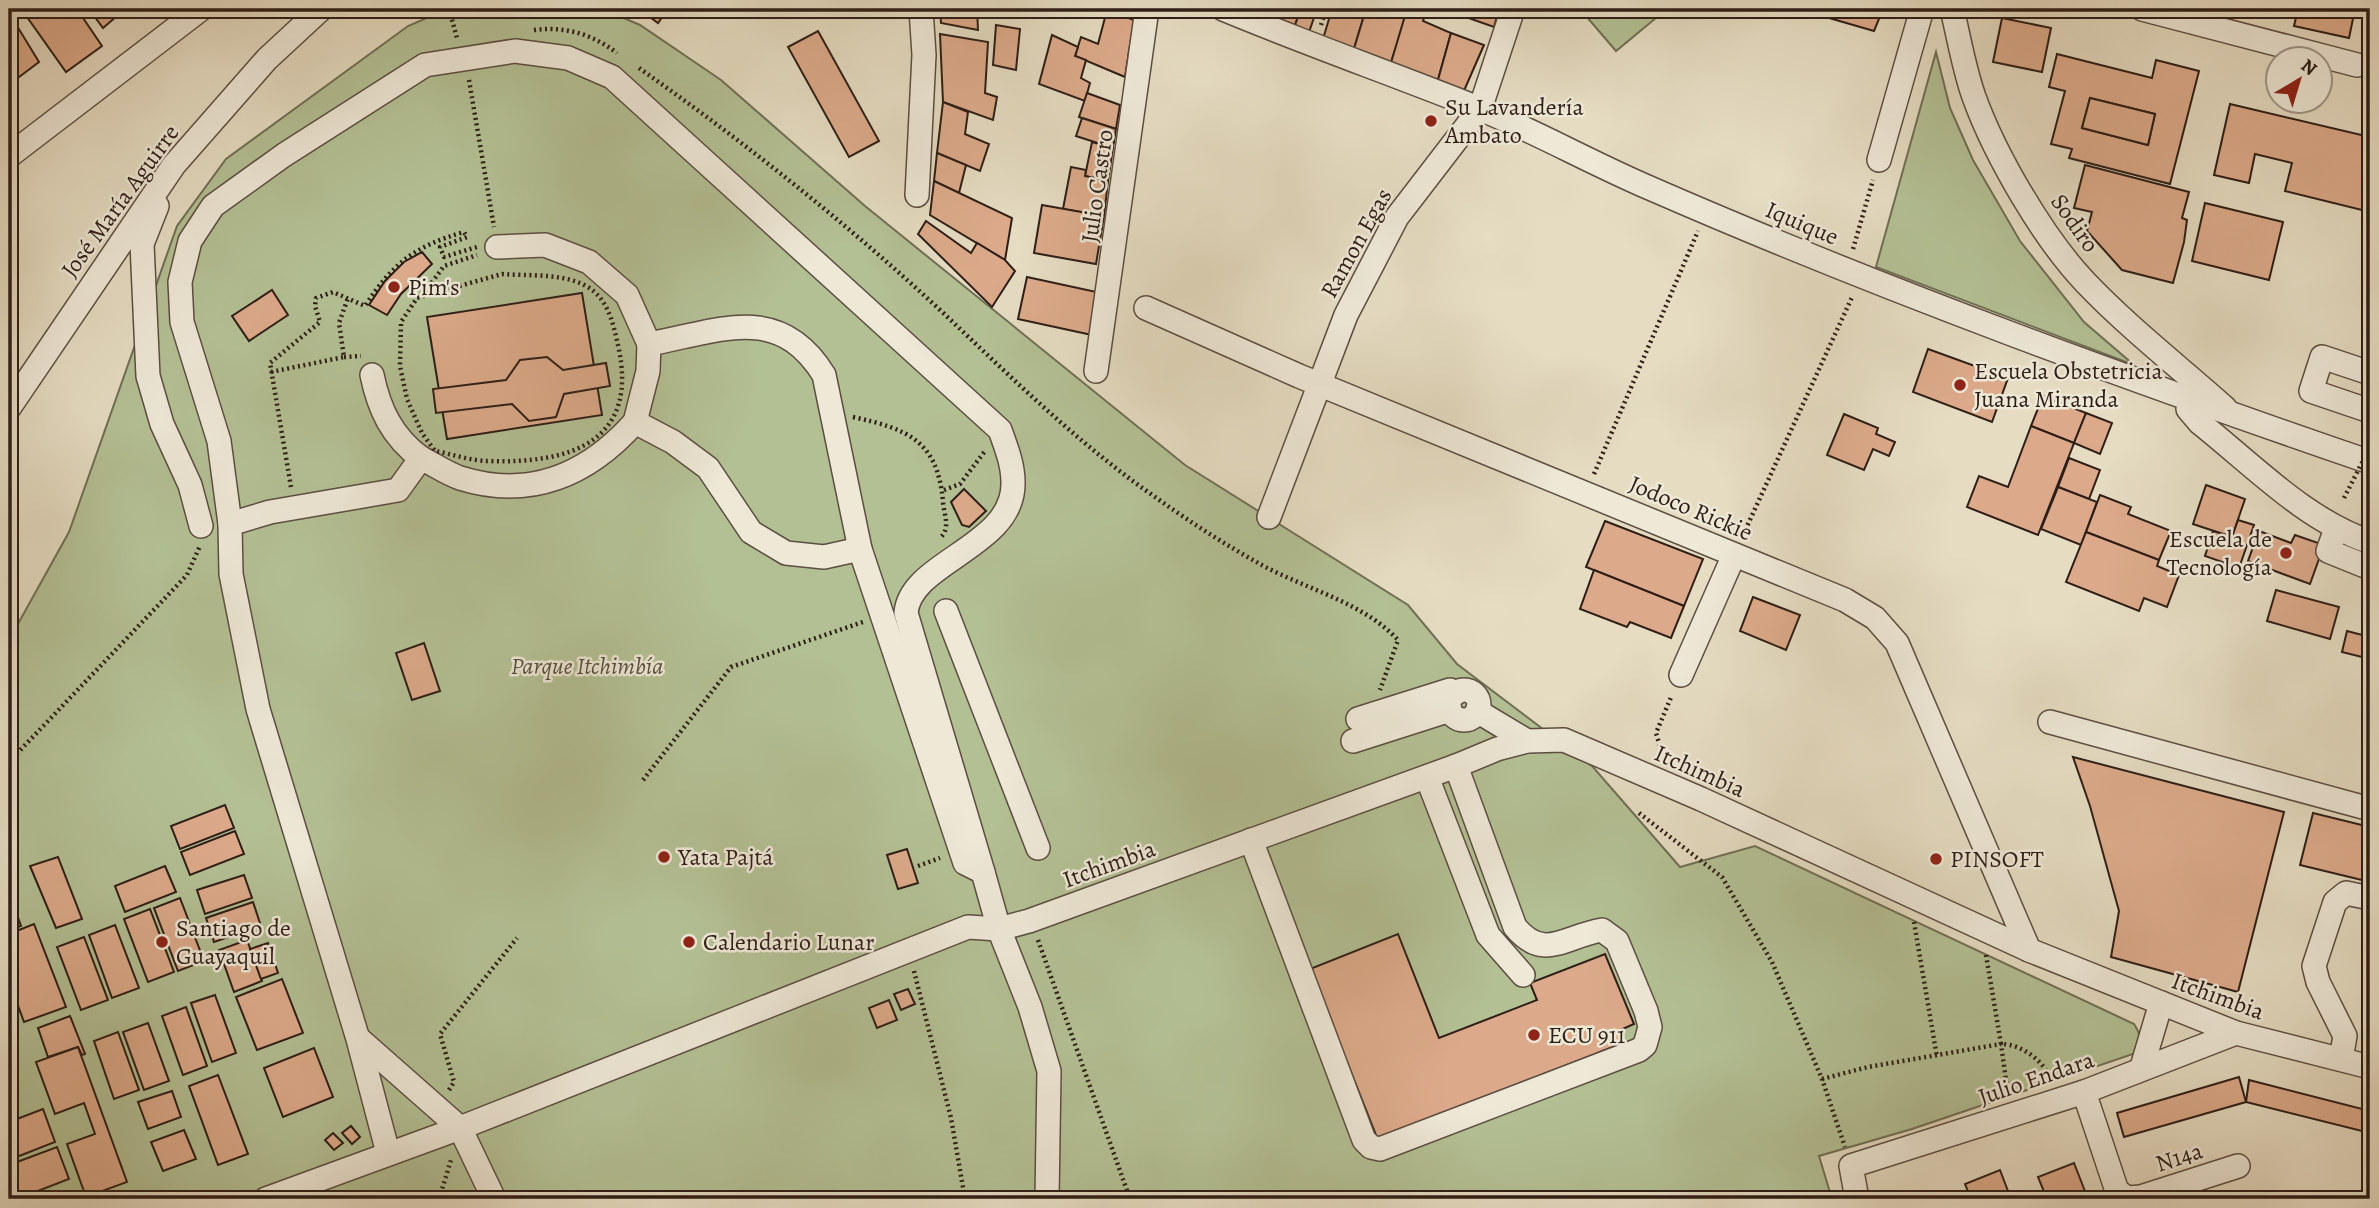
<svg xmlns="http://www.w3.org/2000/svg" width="2379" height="1208" viewBox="0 0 2379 1208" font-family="Alegreya,serif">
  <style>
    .green { fill: #b3c094; stroke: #706f56; stroke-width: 2 }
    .building { fill: #dcaa8a; stroke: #2e1e17; stroke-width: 2; fill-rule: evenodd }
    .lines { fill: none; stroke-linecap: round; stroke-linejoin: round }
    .minor-casing { stroke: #5c4e42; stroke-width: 26 }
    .path { stroke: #2e1e17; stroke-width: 4.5; stroke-dasharray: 2 3.5; stroke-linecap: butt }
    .minor { stroke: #eee8d7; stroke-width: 23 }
    .path-bridge { stroke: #2e1e17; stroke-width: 4.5; stroke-dasharray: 2 3.5; stroke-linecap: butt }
    .poi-dot { fill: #8f2418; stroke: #eee8d7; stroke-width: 2.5 }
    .labels { text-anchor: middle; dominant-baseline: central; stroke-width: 5; stroke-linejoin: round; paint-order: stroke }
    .poi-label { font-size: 24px; fill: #2e1e17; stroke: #eee8d7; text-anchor: start }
    .street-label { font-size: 24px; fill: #2e1e17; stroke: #eee8d7 }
    .park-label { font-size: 24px; font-style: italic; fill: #564f3c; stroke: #eee8d7 }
  </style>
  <rect width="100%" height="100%" fill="#e5dcc2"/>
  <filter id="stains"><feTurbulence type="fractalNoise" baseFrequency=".00286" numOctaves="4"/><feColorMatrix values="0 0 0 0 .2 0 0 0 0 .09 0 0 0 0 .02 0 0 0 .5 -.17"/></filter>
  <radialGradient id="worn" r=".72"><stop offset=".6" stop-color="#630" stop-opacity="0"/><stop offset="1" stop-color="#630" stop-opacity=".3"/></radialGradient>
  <!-- green -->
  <g class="green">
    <path d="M447,9H603L640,25L721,80L865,206L1185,465L1408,605L1457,664L1593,767L1680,867L1755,846L2134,1024C2141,1035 2143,1042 2136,1053L1912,1129L1819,1156L1832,1199H9V640L69,532L177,226L226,159L408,26Z"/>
    <path d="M1580,9H1648L1656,18L1616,51Z"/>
    <path d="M1936,52L1950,108L1973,160L2020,241L2084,322L2134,365L1876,267Z"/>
  </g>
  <!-- building -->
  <g class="building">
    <path d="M9,9H20L9,17Z"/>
    <path d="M39,9H77L102,46L66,72L27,17Z"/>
    <path d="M89,9H125L103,28Z"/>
    <path d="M639,9H668L658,23Z"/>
    <path d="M940,9H977L978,30L941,23Z"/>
    <path d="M1104,9H1136L1134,20Z"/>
    <path d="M1281,9H1301L1295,25L1277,18Z"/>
    <path d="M1301,9H1317L1309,32L1295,25Z"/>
    <path d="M1332,9H1366L1353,52L1323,39Z"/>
    <path d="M1366,9H1390L1389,13L1405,19L1390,66L1353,52Z"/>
    <path d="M1407,9H1427L1423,21L1451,33L1436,87L1390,66Z"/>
    <path d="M1451,9H1499L1494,27L1454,13Z"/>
    <path d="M1798,9H1883L1874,31Z"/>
    <path d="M2298,9H2355L2349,38L2294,26Z"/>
    <path d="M1107,10L1134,20L1125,77L1075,56L1081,37L1098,44Z"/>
    <path d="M2002,18L2051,28L2042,72L1993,62Z"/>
    <path d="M14,21L39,62L11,83L9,25Z"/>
    <path d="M996,25L1020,29L1016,70L993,65Z"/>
    <path d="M818,31L879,141L849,157L788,47Z"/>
    <path d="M1451,33L1484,45L1463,93L1436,87Z"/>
    <path d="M940,34L988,42L985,93L997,97L993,120L943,102Z"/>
    <path d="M1052,35L1078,47L1075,56L1086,60L1081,78L1090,83L1085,101L1039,84Z"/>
    <path d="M2057,54L2152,78L2156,60L2199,71L2170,184L2069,158L2072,149L2051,144L2065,91L2049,87ZM2090,98L2155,114L2148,145L2082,128Z"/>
    <path d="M1087,93L1120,105L1116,129L1079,117Z"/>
    <path d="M2090,98L2155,114L2148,145L2082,128Z"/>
    <path d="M943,102L968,112L965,134L989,144L980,171L937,153Z"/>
    <path d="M2230,104L2370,137V212L2285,191L2292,163L2255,154L2249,183L2214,175Z"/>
    <path d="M1082,118L1116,129L1113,148L1076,136Z"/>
    <path d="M1092,142L1113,148L1108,181L1085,176Z"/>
    <path d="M937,153L966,165L959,193L934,181Z"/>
    <path d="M2085,165L2189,192L2182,218L2187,220L2184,242L2173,283L2122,270L2087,231L2092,212L2074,208Z"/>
    <path d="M1071,167L1086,170L1085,176L1108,181L1104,216L1063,209Z"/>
    <path d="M934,181L1012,218L1005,260L930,215Z"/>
    <path d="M2205,203L2283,222L2269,280L2192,261Z"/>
    <path d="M1042,205L1104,216L1096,264L1034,253Z"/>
    <path d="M926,221L971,253L977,243L1005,260L1015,271L992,307L918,234Z"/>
    <path d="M422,252L432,264L401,294L387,315L369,305L385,281L404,262Z"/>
    <path d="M1027,277L1101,293L1092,335L1018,319Z"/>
    <path d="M272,290L288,315L249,341L232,316Z"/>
    <path d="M582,293L602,415L447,439L427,317Z"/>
    <path d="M1928,349L2008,378L1992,422L1913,392Z"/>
    <path d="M547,357L563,370L606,363L610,386L564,394L556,417L529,421L512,404L436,413L433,389L506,380L520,360Z"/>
    <path d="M2043,396L2086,413L2074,443L2031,426Z"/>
    <path d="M2086,413L2112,423L2100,454L2074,443Z"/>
    <path d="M1844,414L1878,428L1876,434L1895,442L1889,456L1873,449L1864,470L1827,455Z"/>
    <path d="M2031,426L2074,443L2038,535L1967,507L1979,476L2008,487Z"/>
    <path d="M2069,458L2100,470L2089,499L2058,487Z"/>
    <path d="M2206,485L2245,499L2232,537L2193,524Z"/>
    <path d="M2058,487L2097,502L2081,545L2041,529Z"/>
    <path d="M964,489L986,511L969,527L962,525L951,502Z"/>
    <path d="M2100,495L2131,507L2128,514L2171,531L2159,560L2086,532Z"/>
    <path d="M2238,520L2254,525L2239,568L2205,556L2213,531L2232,537Z"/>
    <path d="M1605,521L1703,559L1684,606L1586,567Z"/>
    <path d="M2259,531L2291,543L2295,535L2324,545L2310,584L2248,561Z"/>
    <path d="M2086,532L2159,560L2157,566L2179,575L2167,607L2144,598L2139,611L2066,582Z"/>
    <path d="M1594,570L1684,606L1671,638L1630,622L1627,627L1580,609Z"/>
    <path d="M2276,590L2339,607L2330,639L2267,621Z"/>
    <path d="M1753,597L1800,615L1786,650L1740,631Z"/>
    <path d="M2347,631L2370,637V659L2342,652Z"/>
    <path d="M424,643L440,691L412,700L396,653Z"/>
    <path d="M2073,757L2284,812L2238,992L2111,957L2119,911L2090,806Z"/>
    <path d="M225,805L234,828L180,849L171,826Z"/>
    <path d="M2313,813L2370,827V882L2300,865Z"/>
    <path d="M235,831L244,854L190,875L181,852Z"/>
    <path d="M907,849L918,883L898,889L887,855Z"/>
    <path d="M58,857L82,919L56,928L30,866Z"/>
    <path d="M165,866L176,892L125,912L115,886Z"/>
    <path d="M244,875L252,898L205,914L197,890Z"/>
    <path d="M9,893L21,926L9,930Z"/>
    <path d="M180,898L204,961L178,971L154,908Z"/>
    <path d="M253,902L261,926L214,942L206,918Z"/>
    <path d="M150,909L174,972L148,982L124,919Z"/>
    <path d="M34,924L66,1007L24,1022L9,981V934Z"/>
    <path d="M115,925L139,988L112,998L89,935Z"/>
    <path d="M1398,934L1439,1038L1537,1000L1530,983L1605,954L1634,1024L1618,1031L1623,1043L1378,1140L1310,969Z"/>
    <path d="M84,937L108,1000L81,1010L57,947Z"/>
    <path d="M247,940L262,981L234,992L219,950Z"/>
    <path d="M268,943L278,973L261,979L250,949Z"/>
    <path d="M282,979L303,1033L257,1050L236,997Z"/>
    <path d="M908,989L915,1004L901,1010L894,994Z"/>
    <path d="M215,995L236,1053L212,1062L191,1003Z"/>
    <path d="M889,1000L897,1020L877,1028L869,1008Z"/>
    <path d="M186,1007L207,1066L183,1075L162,1016Z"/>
    <path d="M70,1016L85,1054L82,1055L78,1047L48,1057L38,1028Z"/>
    <path d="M148,1023L169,1081L144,1090L123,1032Z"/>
    <path d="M118,1032L139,1090L114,1099L94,1041Z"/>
    <path d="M78,1047L127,1182L86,1197L67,1144L95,1134L84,1103L55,1114L36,1062Z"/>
    <path d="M314,1048L333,1097L283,1117L264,1068Z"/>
    <path d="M218,1075L248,1154L218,1165L189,1086Z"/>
    <path d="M2239,1077L2246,1102L2124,1137L2117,1113Z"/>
    <path d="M2249,1080L2370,1111V1133L2246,1102Z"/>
    <path d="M172,1091L181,1117L148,1129L138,1102Z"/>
    <path d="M43,1109L55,1142L9,1160V1122Z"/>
    <path d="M351,1126L360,1137L352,1144L342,1133Z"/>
    <path d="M184,1130L196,1159L163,1171L151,1142Z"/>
    <path d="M333,1133L343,1143L334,1150L325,1140Z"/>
    <path d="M57,1147L69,1179L17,1199H9V1165Z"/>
    <path d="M2074,1163L2088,1199H2047L2038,1177Z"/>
    <path d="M2000,1170L2011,1199H1971L1965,1184Z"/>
  </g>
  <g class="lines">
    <!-- minor casing -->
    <g class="minor-casing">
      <g id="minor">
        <path d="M1223,9C1307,44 1393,74 1478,108C1537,132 1593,164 1652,189C1886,291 2128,379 2370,462"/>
        <path d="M1952,9C1959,38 1964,69 1974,97C1995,155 2043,238 2086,283C2129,328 2179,367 2225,408"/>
        <path d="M2142,9L2357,65"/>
        <path d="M9,156L201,9"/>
        <path d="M1879,160L1922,9"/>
        <path d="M917,195L924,55L921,9"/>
        <path d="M157,206L142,244L148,376L162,424L190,485L201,526"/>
        <path d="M497,247L545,245L589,262L627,295L649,344C719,331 779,302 824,375L860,549L965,863L983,872L999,929L1030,1007L1049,1071L1047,1199"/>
        <path d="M1146,308L1299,376L1845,600L1875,618L1897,643L2029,950"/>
        <path d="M1096,371L1147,9"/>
        <path d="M2370,373L2322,357L2311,391L2370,411"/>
        <path d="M372,375C379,409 392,437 421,458"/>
        <path d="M2189,400L2188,409L2200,423C2253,465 2305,520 2370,542"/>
        <path d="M9,408L174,165L267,59L321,9"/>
        <path d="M635,422L648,371L649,344"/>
        <path d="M1269,517L1346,315L1397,217L1480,109L1513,9"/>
        <path d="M230,524L270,512L398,490L421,458C433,464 446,473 460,478C530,500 588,475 635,422L673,442L708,468L751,532L786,553L824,557L860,549"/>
        <path d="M2336,529L2328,551L2370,568"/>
        <path d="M946,611L1038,848"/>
        <path d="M1681,675L1734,555"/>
        <circle cx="1464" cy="705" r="15"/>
        <path d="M1477,711L1527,741"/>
        <path d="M1358,719L1450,690L1456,693"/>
        <path d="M2050,722L2370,809"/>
        <path d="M1353,741L1450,710"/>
        <path d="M1427,777L1488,935L1523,975"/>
        <path d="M1251,840L1364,1140L1371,1147L1380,1149L1639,1050L1645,1045L1650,1027L1646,1011L1617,941L1602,930C1565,936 1544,962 1515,927L1456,766"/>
        <path d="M359,1039L460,1128L494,1199"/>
        <path d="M2341,1059L2345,1036L2318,982L2314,966L2335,902L2346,893L2370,898"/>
        <path d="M2142,1067L2161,1003"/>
        <path d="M2084,1092L2117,1191L2127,1198L2141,1197L2238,1166"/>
        <path d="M388,1153L358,1039L258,709L231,574L230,524L219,441L182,322L180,282L190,241L213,206L284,155L425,65L515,51L568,58L612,77L1000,430C1006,447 1013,464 1013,482C1015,547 910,561 906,613L983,872"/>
        <path d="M266,1199L460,1128L968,927L999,929L1029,921L1456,766L1497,749L1527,741L1564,740L1701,799L2029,950L2236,1033L2370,1067"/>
        <path d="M1857,1199L1851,1166L2084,1092L2236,1033"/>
      </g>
    </g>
    <!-- path -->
    <g class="path">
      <path d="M449,9L457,38"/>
      <path d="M1321,25L1326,9"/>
      <path d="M534,30C565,26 592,34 617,53"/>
      <path d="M639,68C744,142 844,221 939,309C1009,375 1078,444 1158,499C1190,522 1226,545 1260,564C1305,589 1363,602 1398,640L1380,690"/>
      <path d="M469,80L494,227"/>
      <path d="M1853,249L1873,180"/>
      <path d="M502,274C528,276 563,273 586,286C608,298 613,323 618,345C640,442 570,464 488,461C471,461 452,454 435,451L422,433L407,399L400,366L401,322L417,298Z"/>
      <path d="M422,296L444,266L477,255"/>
      <path d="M344,357L361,356"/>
      <path d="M271,372L344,357L339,323L348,298"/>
      <path d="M853,417C908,429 938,441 943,502C944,515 951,528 940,538"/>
      <path d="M1594,474L1698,231"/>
      <path d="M291,487L270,363L320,322L315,306L316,298L333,292L365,306C393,263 415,246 464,232L467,237L440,247L444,257L477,247"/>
      <path d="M944,490L960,484L985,451"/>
      <path d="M1743,535L1853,295"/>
      <path d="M1660,746L1656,733L1672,695"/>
      <path d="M9,762L187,575L200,546"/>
      <path d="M643,780L731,667L863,622"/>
      <path d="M1639,813L1722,877L1772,962L1822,1079L1845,1147"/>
      <path d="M918,866L940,858"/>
      <path d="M1914,922L1937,1057"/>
      <path d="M1038,940L1130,1199"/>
      <path d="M1986,955L2001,1044C2021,1044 2045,1061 2050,1080"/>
      <path d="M914,971L951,1118L965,1199"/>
      <path d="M1822,1079L1868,1067L2001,1044L2008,1095"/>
      <path d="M449,1090L454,1082L440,1034L517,938"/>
      <path d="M439,1199L451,1160"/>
    </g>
    <!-- minor -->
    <use href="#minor" class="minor"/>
    <!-- path-bridge -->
    <path class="path-bridge" d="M2344,498L2370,447"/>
  </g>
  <!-- markers -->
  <g class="poi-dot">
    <circle cx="1431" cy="121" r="7"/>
    <circle cx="394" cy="287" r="7"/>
    <circle cx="1960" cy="385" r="7"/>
    <circle cx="2286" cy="553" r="7"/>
    <circle cx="664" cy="857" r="7"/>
    <circle cx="1936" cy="859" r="7"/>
    <circle cx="162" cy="942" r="7"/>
    <circle cx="689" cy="942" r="7"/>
    <circle cx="1534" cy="1035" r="7"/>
  </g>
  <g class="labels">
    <!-- poi labels -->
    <g class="poi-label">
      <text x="1445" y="107">Su Lavandería<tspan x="1445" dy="28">Ambato</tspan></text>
      <text x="408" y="287">Pim's</text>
      <text x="1974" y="371">Escuela Obstetricia<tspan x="1974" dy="28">Juana Miranda</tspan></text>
      <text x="2272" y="539" text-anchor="end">Escuela de<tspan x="2272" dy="28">Tecnología</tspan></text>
      <text x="678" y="857">Yata Pajtá</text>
      <text x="1950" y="859">PINSOFT</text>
      <text x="176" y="928">Santiago de<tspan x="176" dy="28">Guayaquil</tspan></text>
      <text x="703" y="942">Calendario Lunar</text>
      <text x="1548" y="1035">ECU 911</text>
    </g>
    <!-- street labels -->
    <g class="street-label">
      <text transform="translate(1097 186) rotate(-82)">Julio Castro</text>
      <text transform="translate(120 201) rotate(-54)">José María Aguirre</text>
      <text transform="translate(1802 223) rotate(23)">Iquique</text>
      <text transform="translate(2075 223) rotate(55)">Sodiro</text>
      <text transform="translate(1356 243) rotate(-61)">Ramon Egas</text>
      <text transform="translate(1691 508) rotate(23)">Jodoco Rickie</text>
      <text transform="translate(1700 771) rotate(24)">Itchimbia</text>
      <text transform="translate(1109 864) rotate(-20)">Itchimbia</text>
      <text transform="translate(2218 996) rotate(20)">Itchimbia</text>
      <text transform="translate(2036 1078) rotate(-19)">Julio Endara</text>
      <text transform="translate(2179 1157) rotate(-18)">N14a</text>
    </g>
    <!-- park labels -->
    <g class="park-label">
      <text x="587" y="666">Parque Itchimbía</text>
    </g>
  </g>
  <!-- margin -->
  <rect width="2379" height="1208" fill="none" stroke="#e5dcc2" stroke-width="35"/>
  <rect x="10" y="10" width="2358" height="1187" fill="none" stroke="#2e1e17" stroke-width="3.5"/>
  <rect x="18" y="18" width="2344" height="1173" fill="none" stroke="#2e1e17" stroke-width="2"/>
  <!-- north arrow -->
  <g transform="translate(2299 80) rotate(38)"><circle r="33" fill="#eee8d7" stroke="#a1978a" stroke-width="2"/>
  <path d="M0-5L12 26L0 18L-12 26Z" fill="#8f2418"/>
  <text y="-10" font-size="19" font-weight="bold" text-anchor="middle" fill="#2e1e17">N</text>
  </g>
  <rect width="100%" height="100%" filter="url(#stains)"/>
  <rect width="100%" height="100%" fill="url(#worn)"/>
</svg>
